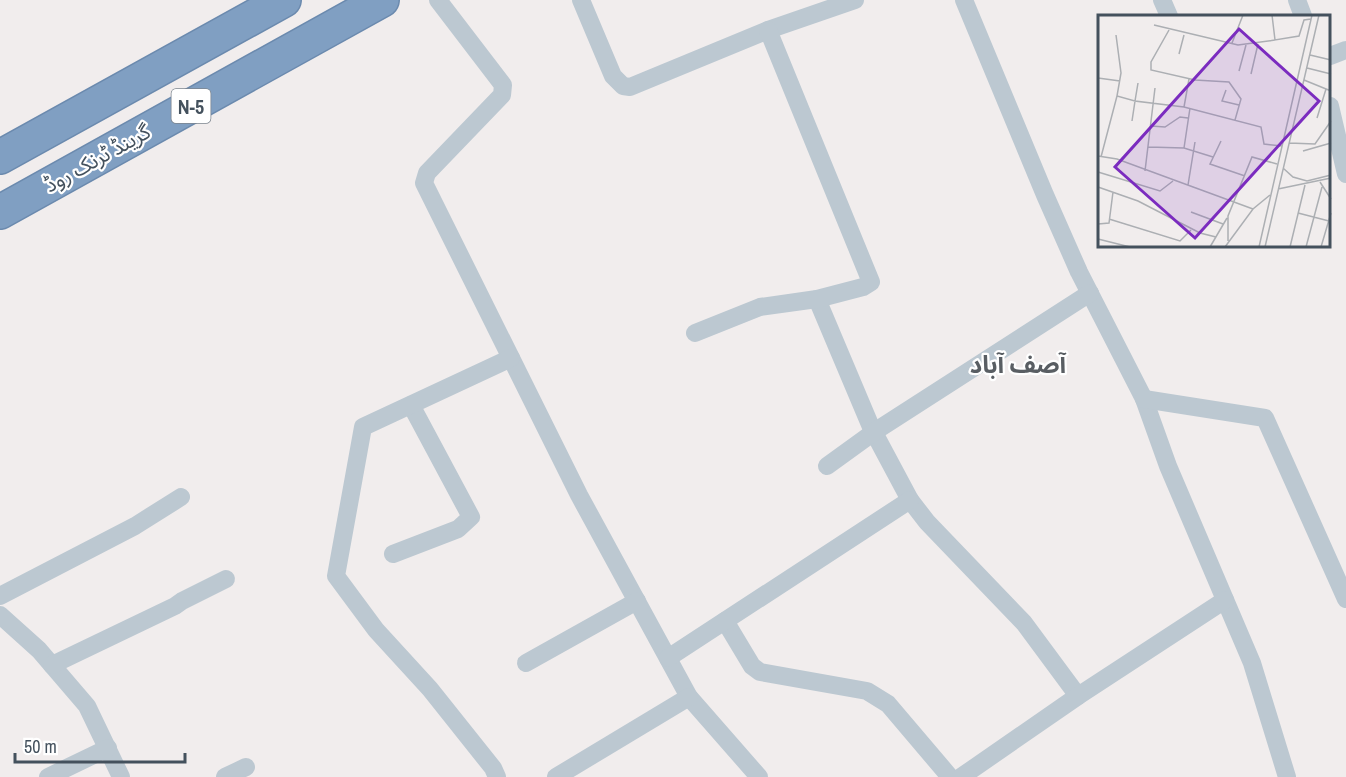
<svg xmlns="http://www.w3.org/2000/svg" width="1346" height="777" viewBox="0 0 1346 777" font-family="'Archivo Narrow','Noto Sans Arabic',sans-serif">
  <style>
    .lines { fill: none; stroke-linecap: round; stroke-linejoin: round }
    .highway-casing { stroke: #6b8aae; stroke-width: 36 }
    .street { stroke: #bcc8d1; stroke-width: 18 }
    .highway { stroke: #809fc2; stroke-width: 33 }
    .labels { text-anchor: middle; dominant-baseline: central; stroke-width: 4.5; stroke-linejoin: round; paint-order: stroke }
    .shield { fill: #fff; stroke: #7c858e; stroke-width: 1.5 }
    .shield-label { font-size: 20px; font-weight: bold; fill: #44515d }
    .street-label { font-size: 21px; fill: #44515d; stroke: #fff }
    .quarter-label { font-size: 24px; font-weight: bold; fill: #595e63; stroke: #fff }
    .inset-road { fill: none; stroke: #acafb3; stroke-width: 1.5 }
    .view { fill: #7b2cbf; fill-opacity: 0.15; stroke: #7b2cbf; stroke-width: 3 }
    .inset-edge { fill: none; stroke: #44515d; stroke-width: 3 }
  </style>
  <rect width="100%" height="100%" fill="#f1eded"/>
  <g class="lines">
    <!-- highway casing -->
    <g class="highway-casing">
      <g id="highway">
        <path d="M0,157L284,0"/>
        <path d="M0,212L382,0"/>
      </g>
    </g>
    <!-- street -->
    <g class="street">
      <path d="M438,0L503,85L502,95L427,173L424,183L579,495L689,697L759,777"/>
      <path d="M581,0L613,76L623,86L630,87L768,30L855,0"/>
      <path d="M964,0L1045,195L1079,272L1144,399L1168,466L1252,663L1287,777"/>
      <path d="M1162,0L1169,16"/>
      <path d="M1297,0L1303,16"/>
      <path d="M1330,56L1346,50"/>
      <path d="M1330,106L1346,174"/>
      <path d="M817,299L871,427L910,500L927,522L1024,623L1078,696"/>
      <path d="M695,333L760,307L817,299L863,287L871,282L768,30"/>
      <path d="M1144,399L1265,418L1346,599"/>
      <path d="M827,466L874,432L1090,293"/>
      <path d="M393,554L458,529L471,517L411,405"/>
      <path d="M0,596L135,526L181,497"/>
      <path d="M0,615L39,650L87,706L121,777"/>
      <path d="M725,621L752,666L760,672L867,691L888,704L950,777"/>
      <path d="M668,658L910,500"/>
      <path d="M526,663L637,601"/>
      <path d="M52,665L175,606L182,601L226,579"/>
      <path d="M48,777L108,748"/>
      <path d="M225,777L246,767"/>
      <path d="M497,777L493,768L430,689L376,630L336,576L363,427L511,358"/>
      <path d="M556,777L689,697"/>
      <path d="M961,777L1078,696L1225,600"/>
    </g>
    <!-- highway -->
    <use href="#highway" class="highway"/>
  </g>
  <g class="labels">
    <!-- shield labels -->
    <rect class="shield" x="171.5" y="89" width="39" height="34" rx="4.5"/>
    <g class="shield-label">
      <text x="191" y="106">N-5</text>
    </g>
    <!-- street labels -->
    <g class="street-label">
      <text transform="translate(97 158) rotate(-29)">گرینڈ ٹرنک روڈ</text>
    </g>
    <!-- quarter labels -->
    <g class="quarter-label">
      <text x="1018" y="364">آصف آباد</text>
    </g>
  </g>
  <!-- overview -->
  <g transform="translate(1098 15)">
    <rect width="232" height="232" fill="#f1eded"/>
    <path class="inset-road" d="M174,0L177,25L201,21L206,5L213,4M56,10L140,30L177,25M71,15L53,47V55L97,65L131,67L143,84L137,105M18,20L23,58L19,81L37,86L34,106M134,28L145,0M81,39L86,20M212,40L233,45M209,53L233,59M141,56L148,30M153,59L160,29M0,63L22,66M206,65L233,76M40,68L37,86L86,92L163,112L166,129L184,131M128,75L124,86L141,90M86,92L91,64M219,103L228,74M53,111L67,112L82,102L90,103M123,126L112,149L147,161M191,128L217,129L233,106M50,132L86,133L115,142M86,133L92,93M205,136L233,128M0,141L19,144L155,194M3,142L19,81M185,153L195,162L209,166L233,160M47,156L57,73M0,157L62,176L75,166M222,167L233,184M90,170L97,127M0,172L40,186L102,218L118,222M180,174L233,163M93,197L125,209M200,198L231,206M11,204L82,226L93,215M0,209L11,208L15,177M0,224L32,232M130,226V201L154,142L179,149M112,232L129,203M127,232L155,194L172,180M161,232L214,0M167,232L221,0M192,232L207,170M208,232L224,172M223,232L233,198"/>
    <path class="view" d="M141,14L221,86L97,223L17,152Z"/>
    <rect width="232" height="232" class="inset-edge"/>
  </g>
  <!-- scale -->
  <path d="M15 753v9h170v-9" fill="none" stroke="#44515d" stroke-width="3"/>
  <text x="24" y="753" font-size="18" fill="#44515d" stroke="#ffffff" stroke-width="4.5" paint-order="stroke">50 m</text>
</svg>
